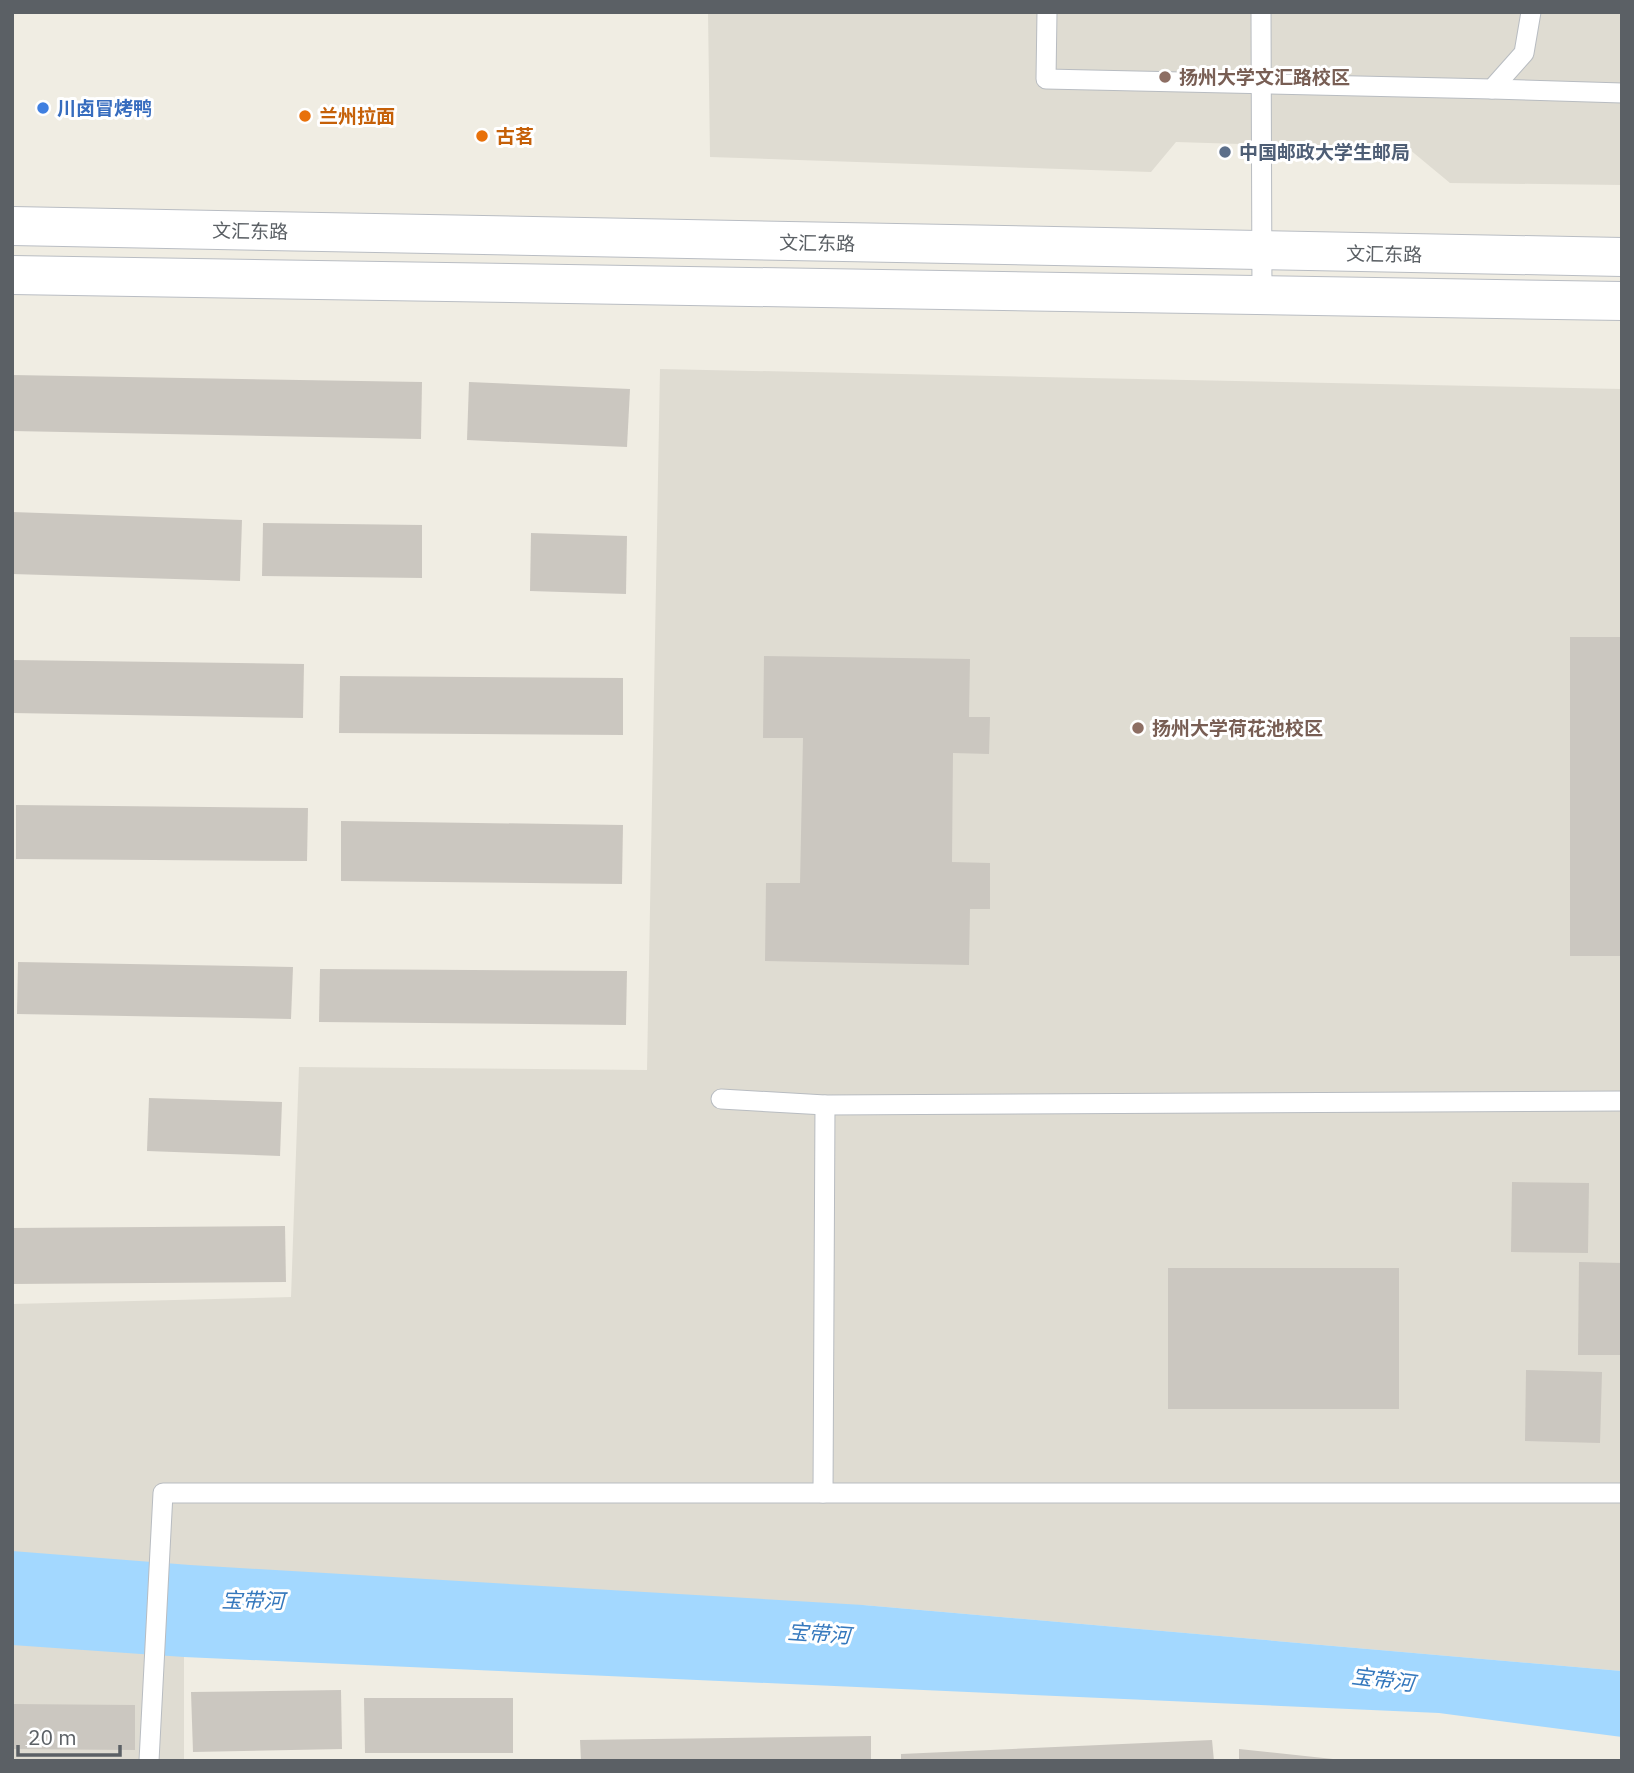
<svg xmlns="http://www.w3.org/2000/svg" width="1634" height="1773" viewBox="0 0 1634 1773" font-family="'IBM Plex Sans','Noto Sans SC',sans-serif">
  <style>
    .education { fill: #dfdcd2 }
    .water { fill: #a3d8ff }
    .building { fill: #cbc7c0 }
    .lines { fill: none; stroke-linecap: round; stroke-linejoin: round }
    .service-casing { stroke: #b8bcc1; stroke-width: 21 }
    .secondary-casing { stroke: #b9bdc3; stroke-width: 40 }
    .service { stroke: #fff; stroke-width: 19 }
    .secondary { stroke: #fff; stroke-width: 38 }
    .education-dot { fill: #8d6e63; stroke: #fff; stroke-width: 2.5 }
    .shop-dot { fill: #3f7fe0; stroke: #fff; stroke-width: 2.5 }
    .food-dot { fill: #e8710a; stroke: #fff; stroke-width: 2.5 }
    .service-dot { fill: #5c6f8a; stroke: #fff; stroke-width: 2.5 }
    .labels { text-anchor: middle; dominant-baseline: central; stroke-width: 6; stroke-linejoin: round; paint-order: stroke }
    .education-label { font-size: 19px; font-weight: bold; fill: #785e54; stroke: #fff; text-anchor: start }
    .shop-label { font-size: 19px; font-weight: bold; fill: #366cbe; stroke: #fff; text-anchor: start }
    .food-label { font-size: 19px; font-weight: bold; fill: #c56008; stroke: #fff; text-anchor: start }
    .service-label { font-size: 19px; font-weight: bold; fill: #4e5e75; stroke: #fff; text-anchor: start }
    .street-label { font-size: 19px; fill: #5b6065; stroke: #fff }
    .water-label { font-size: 21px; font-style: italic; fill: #3578bd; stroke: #fff }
  </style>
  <rect width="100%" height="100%" fill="#f0ede3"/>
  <!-- education -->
  <g class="education">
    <path d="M708,12H1622V185L1450,183L1409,149L1176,142L1151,172L710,157Z"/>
    <path d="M660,369L1622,389V1671L863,1605L184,1657V1761H12V1304L291,1297L299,1067L647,1070Z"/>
  </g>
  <!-- water -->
  <path class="water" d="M12,1551L190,1565L863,1605L1622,1671V1737L1439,1713L184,1657L12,1645Z"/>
  <!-- building -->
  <g class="building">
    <path d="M12,375L422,382L421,439L12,431Z"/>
    <path d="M469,382L630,389L627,447L467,440Z"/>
    <path d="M12,512L242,520L240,581L12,574Z"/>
    <path d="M263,523L422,525V578L262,576Z"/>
    <path d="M531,533L627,536L626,594L530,591Z"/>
    <rect x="1570" y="637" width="52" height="319"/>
    <path d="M764,656L970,659L969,717H990L989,754L953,753L952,862L990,863V909H970L969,965L765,961L766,883H800L803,738H763Z"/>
    <path d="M13,660L304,664L303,718L12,713Z"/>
    <path d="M340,676L623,678V735L339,733Z"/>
    <path d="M16,805L308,808L307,861L16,859Z"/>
    <path d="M341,821L623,825L622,884L341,881Z"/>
    <path d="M18,962L293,967L291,1019L17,1014Z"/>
    <path d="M320,969L627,971L626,1025L319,1022Z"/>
    <path d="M149,1098L282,1102L280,1156L147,1151Z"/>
    <path d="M1512,1182L1589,1183L1588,1253L1511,1252Z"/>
    <path d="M285,1226L286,1282L12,1284V1228Z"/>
    <path d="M1579,1262L1622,1263V1355H1578Z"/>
    <rect x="1168" y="1268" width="231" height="141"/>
    <path d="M1526,1370L1602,1372L1600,1443L1525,1441Z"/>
    <path d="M341,1690L342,1749L193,1752L191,1692Z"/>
    <path d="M364,1698H513V1753H365Z"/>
    <path d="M12,1704L135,1705V1750L12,1749Z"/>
    <path d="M871,1736V1761H581L580,1740Z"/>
    <path d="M1212,1740L1214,1761H901V1754Z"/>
    <path d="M1239,1749L1333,1759V1761H1239Z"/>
  </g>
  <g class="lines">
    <!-- service casing -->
    <g class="service-casing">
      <g id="service">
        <path d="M1047,12L1046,79L1492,89L1524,53L1531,12"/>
        <path d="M1261,12L1262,298"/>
        <path d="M1492,89L1622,93"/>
        <path d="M721,1099L825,1105L1622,1101"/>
        <path d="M823,1493L825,1105"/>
        <path d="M149,1761L163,1493H1622"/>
      </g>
    </g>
    <!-- secondary casing -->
    <g class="secondary-casing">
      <g id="secondary">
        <path d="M12,226L1622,257"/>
        <path d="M12,275L1622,301"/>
      </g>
    </g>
    <!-- service -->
    <use href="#service" class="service"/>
    <!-- secondary -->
    <use href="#secondary" class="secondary"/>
  </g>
  <!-- markers -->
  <g class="education-dot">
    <circle cx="1165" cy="77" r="7"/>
    <circle cx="1138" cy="728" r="7"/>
  </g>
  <circle class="shop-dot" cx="43" cy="108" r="7"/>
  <g class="food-dot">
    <circle cx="305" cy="116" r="7"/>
    <circle cx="482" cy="136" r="7"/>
  </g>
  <circle class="service-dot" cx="1225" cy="152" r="7"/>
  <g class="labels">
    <!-- education labels -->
    <g class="education-label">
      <text x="1179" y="77">扬州大学文汇路校区</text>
      <text x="1152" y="728">扬州大学荷花池校区</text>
    </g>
    <!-- shop labels -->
    <g class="shop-label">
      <text x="57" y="108">川卤冒烤鸭</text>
    </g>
    <!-- food labels -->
    <g class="food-label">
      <text x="319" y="116">兰州拉面</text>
      <text x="496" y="136">古茗</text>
    </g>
    <!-- service labels -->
    <g class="service-label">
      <text x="1239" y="152">中国邮政大学生邮局</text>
    </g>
    <!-- street labels -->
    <g class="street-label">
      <text transform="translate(250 231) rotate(1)">文汇东路</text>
      <text transform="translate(817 243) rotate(1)">文汇东路</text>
      <text transform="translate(1384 254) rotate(1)">文汇东路</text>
    </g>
    <!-- water labels -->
    <g class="water-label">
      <text transform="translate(253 1600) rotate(1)">宝带河</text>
      <text transform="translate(819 1633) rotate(4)">宝带河</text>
      <text transform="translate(1383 1679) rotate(7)">宝带河</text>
    </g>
  </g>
  <!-- border -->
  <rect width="1634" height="1773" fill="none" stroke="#5b6065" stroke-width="28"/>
  <!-- scale -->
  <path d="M18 1745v10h102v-10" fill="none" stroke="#5b6065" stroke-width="3.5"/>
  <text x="28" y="1745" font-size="21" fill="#5b6065" stroke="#ffffff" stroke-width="5" paint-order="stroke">20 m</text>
</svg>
